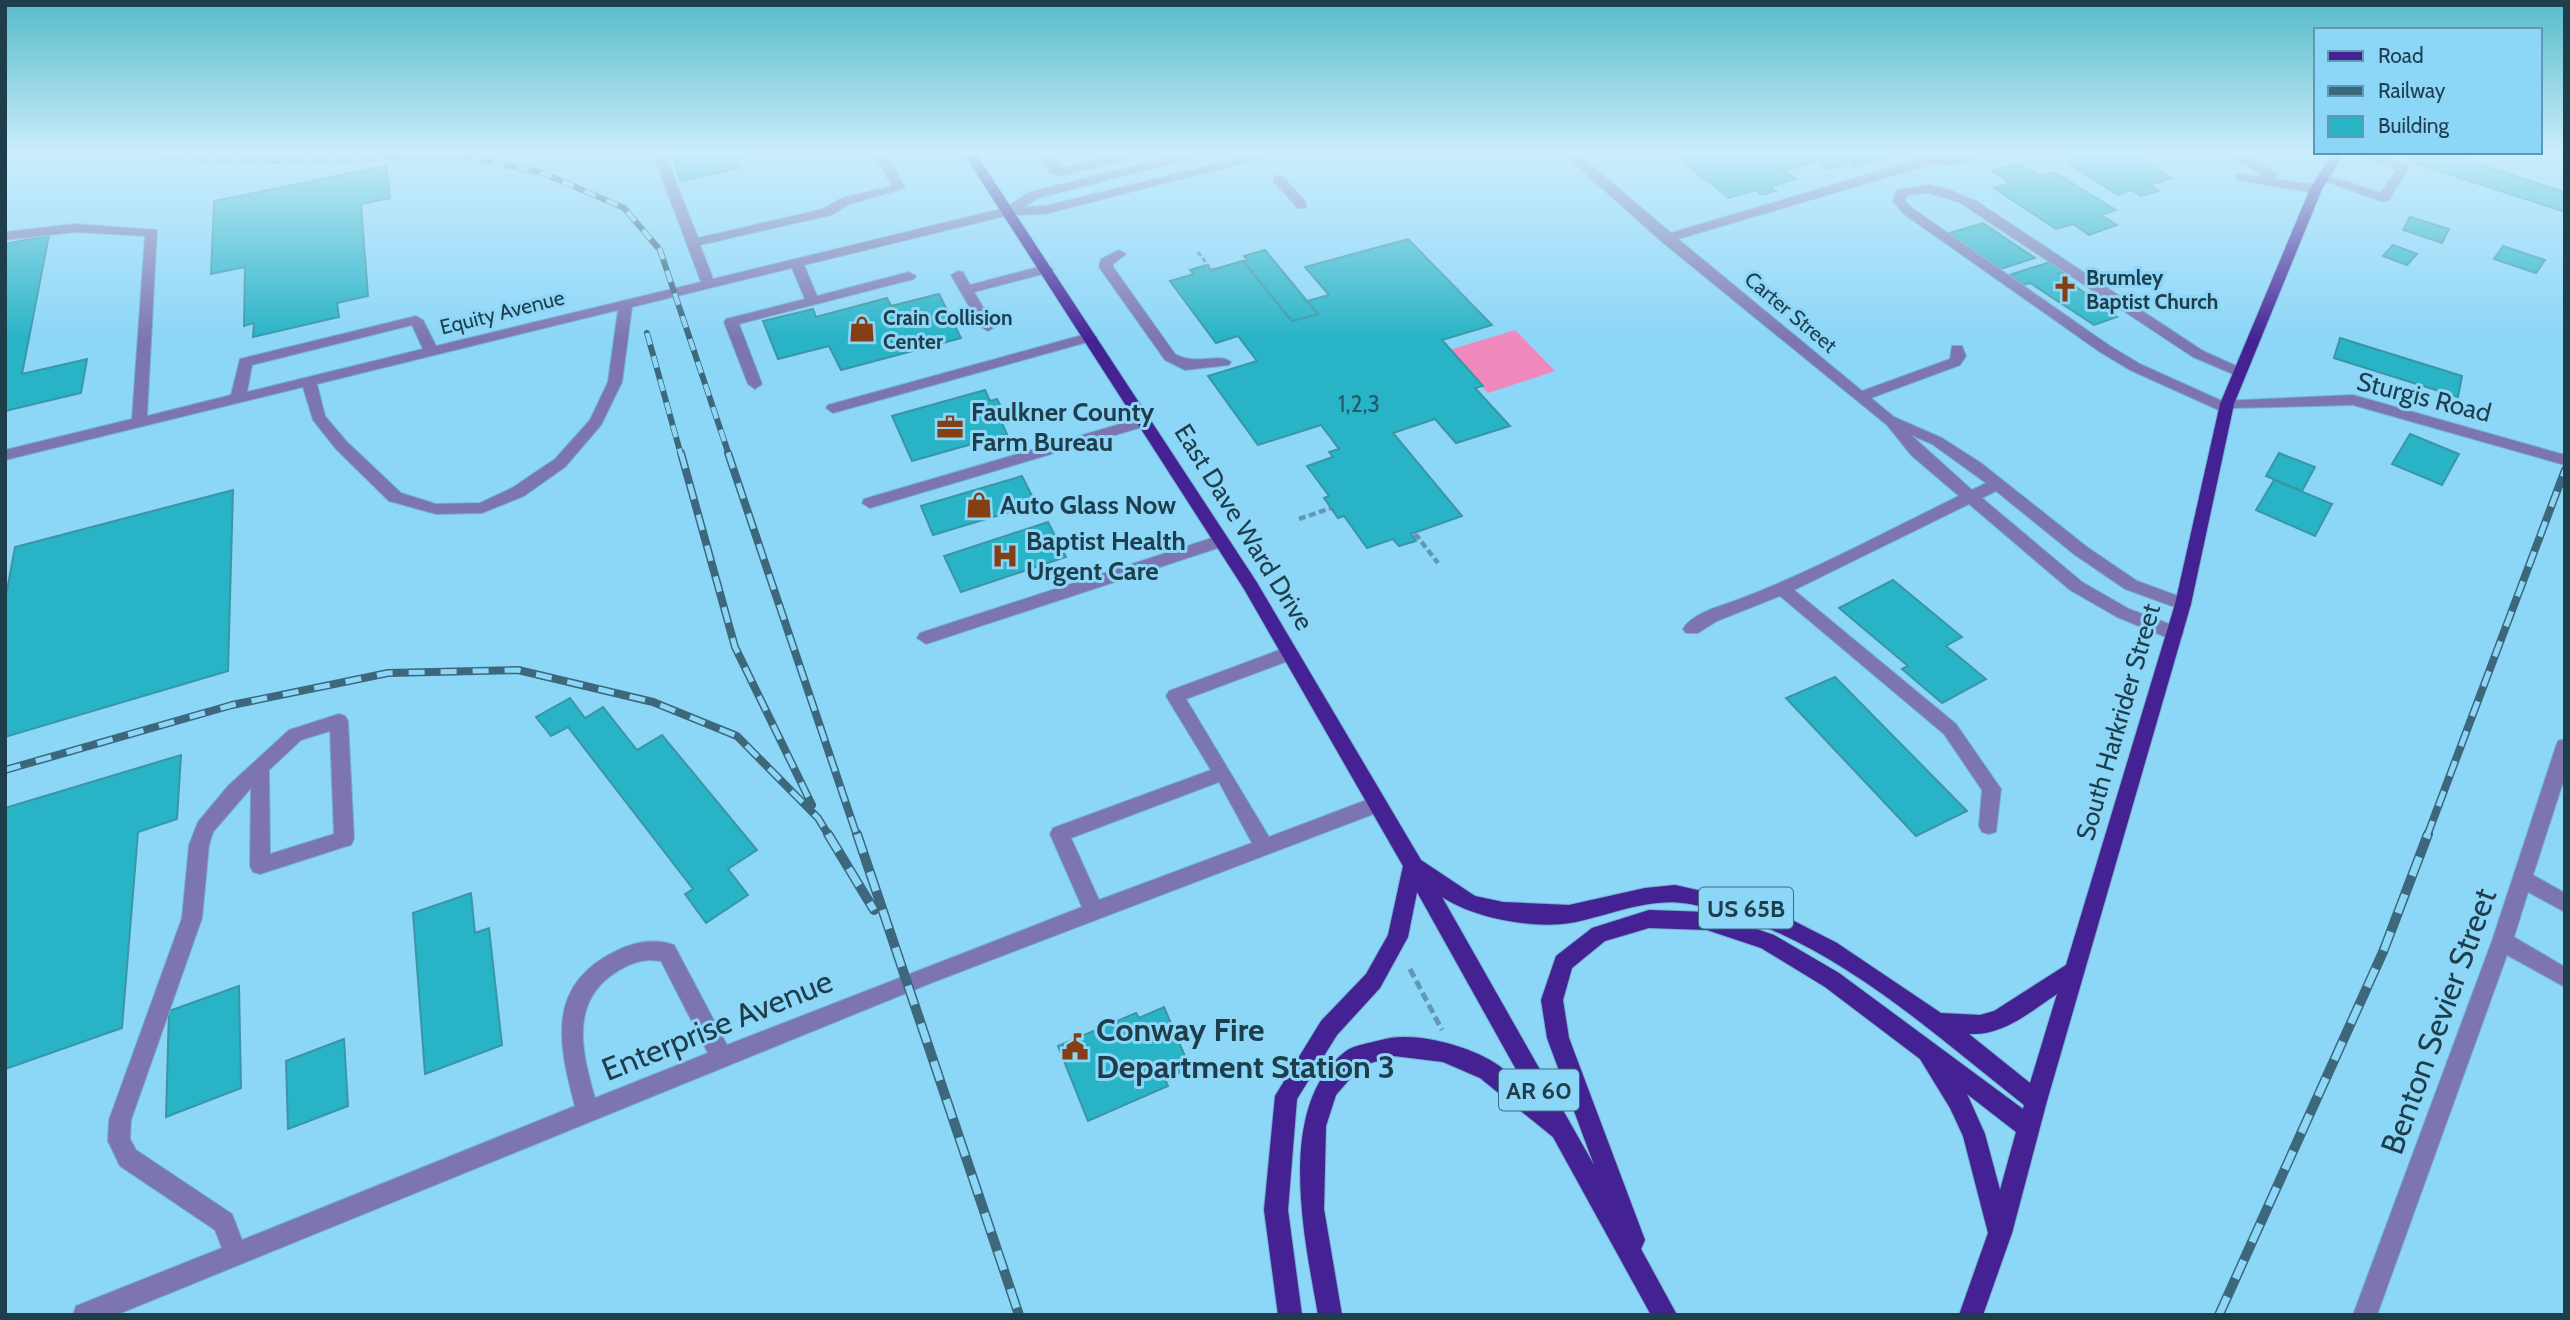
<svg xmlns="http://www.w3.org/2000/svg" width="2570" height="1320" viewBox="0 0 2570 1320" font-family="Cabin,sans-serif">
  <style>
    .green { fill: #ef89bc }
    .building { fill: #28b3c6; stroke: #3a96a4; stroke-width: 2 }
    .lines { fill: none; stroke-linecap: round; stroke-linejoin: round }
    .minor-casing { stroke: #72b2cf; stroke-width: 2 }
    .major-casing { stroke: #72b2cf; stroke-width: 2 }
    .path-far2 { stroke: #6099b3; stroke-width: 3.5; stroke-dasharray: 5 2.5; stroke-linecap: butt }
    .path-far1 { stroke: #6099b3; stroke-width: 4.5; stroke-dasharray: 7 3.5; stroke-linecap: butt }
    .path { stroke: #6099b3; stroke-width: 5; stroke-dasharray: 9 4.5; stroke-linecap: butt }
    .minor { fill: #7d75b1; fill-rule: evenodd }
    .major { fill: #452294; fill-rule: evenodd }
    .rail-far2-casing { stroke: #3d677b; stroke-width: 6 }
    .rail-far1-casing { stroke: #3d677b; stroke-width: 8 }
    .rail-casing { stroke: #3d677b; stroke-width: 10 }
    .rail-far2 { stroke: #8cd6f8; stroke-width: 4.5; stroke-dasharray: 12; stroke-linecap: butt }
    .rail-far1 { stroke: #8cd6f8; stroke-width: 5; stroke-dasharray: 16; stroke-linecap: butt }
    .rail { stroke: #8cd6f8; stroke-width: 7; stroke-dasharray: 20; stroke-linecap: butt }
    .labels { text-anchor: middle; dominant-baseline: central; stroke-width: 6; stroke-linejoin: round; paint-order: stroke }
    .far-poi-label { font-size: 21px; font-weight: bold; fill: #1f3e4c; stroke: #8cd6f8; text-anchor: start }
    .far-street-label { font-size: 21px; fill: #1f3e4c; stroke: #8cd6f8 }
    .number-label { font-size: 23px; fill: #215b6a }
    .shield { fill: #8cd6f8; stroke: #406c80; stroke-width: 2 }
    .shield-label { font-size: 24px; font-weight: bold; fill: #1f3e4c }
    .street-label { font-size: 26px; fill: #1f3e4c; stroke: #8cd6f8 }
    .poi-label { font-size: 26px; font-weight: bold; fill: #1f3e4c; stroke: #8cd6f8; text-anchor: start }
    .near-street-label { font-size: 32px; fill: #1f3e4c; stroke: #8cd6f8 }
    .near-poi-label { font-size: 32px; font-weight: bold; fill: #1f3e4c; stroke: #8cd6f8; text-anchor: start }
  </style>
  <rect width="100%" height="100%" fill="#8cd6f8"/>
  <!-- green -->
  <path class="green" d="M1515,330L1555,371L1488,393L1449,350Z"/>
  <!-- building -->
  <g class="building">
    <path d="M671,154H761L736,160L739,168L681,181Z"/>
    <path d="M1673,154H1762L1796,179L1770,187L1776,191L1762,195L1756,190L1729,198Z"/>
    <path d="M1762,154H1875L1882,159L1856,167L1850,162L1828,169L1817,161L1784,171Z"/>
    <path d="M2130,154L2171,178L2149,185L2159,191L2141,196L2131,190L2118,195L2070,165L2079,162L2066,155Z"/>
    <path d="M2417,154H2447L2565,192V212L2411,162Z"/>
    <path d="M2019,164L2039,176L2054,172L2116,210L2101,215L2117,225L2089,235L2073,224L2056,229L1994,188L2010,183L1992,171Z"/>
    <path d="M386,166L390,198L361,204L368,296L337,303L339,317L253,337L254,323L244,326L245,267L211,274L214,201Z"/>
    <path d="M2410,217L2449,229L2442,243L2403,230Z"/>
    <path d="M1983,223L2035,258L2001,269L1949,233Z"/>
    <path d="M49,235L22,374L87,359L81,393L5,411V244Z"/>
    <path d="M1408,239L1492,325L1442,340L1483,386L1475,388L1510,426L1456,443L1435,419L1393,433L1462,516L1411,534L1416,541L1399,546L1393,539L1367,548L1344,516L1338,518L1324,498L1329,496L1307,466L1333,457L1329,452L1339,449L1321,425L1258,445L1208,376L1257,361L1238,336L1216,343L1170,281L1194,274L1190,270L1207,265L1211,270L1243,261L1292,321L1318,314L1307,301L1329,295L1305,267Z"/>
    <path d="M2393,245L2417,254L2407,265L2383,256Z"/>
    <path d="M2503,246L2545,260L2536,273L2494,259Z"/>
    <path d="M1265,250L1307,301L1318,314L1292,321L1243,261L1248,260L1244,256Z"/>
    <path d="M2050,262L2065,272L2059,274L2117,317L2094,325L2030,283L2024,285L2009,275Z"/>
    <path d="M939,294L961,338L841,370L829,346L778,359L763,321L813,309L816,317L887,298L891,306Z"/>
    <path d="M2340,338L2462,376L2458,397L2334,358Z"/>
    <path d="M985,390L990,401L997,399L1007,419L1001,421L1007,434L912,461L892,416Z"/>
    <path d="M2410,434L2459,454L2442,485L2392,464Z"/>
    <path d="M2279,453L2315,467L2302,491L2266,476Z"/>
    <path d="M1022,476L1036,504L933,535L921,506Z"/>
    <path d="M2274,480L2332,504L2315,536L2256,510Z"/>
    <path d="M233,490L228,671L5,737V601L15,547Z"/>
    <path d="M1048,522L1066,557L961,592L944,556Z"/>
    <path d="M1893,580L1962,637L1946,646L1986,679L1942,703L1902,669L1908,666L1839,608Z"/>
    <path d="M1835,677L1967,811L1916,836L1786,698Z"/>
    <path d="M570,698L585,718L603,707L637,750L662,735L757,850L728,869L748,895L706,923L685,894L693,889L568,727L551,736L536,717Z"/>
    <path d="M181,755L177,819L138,832L122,1028L5,1069V808Z"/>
    <path d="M471,893L475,933L489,928L502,1045L425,1074L413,913Z"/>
    <path d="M239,986L241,1088L166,1117L169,1011Z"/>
    <path d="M1164,1007L1190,1068L1165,1079L1168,1086L1088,1121L1058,1046L1136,1013L1139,1018Z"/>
    <path d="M344,1039L348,1106L288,1129L286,1061Z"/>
  </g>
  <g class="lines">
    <!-- minor casing -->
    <g class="minor-casing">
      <g id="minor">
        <path d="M653,154H665L698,238L823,209L842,198L892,186L874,154H886L905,188L850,204L831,215L700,245L713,279L1005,208L1030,192L1185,154H1208L1038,198L1024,207L1045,206L1257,154H1279L1045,214L1009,215L804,265L817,296L909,272L916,276L914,279L739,324L762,384L755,389L748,384L724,322L726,319L805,299L792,268L632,307L622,382L601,425L565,467L524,496L482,513L436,514L389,501L336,449L313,420L303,387L5,460V450L132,419L145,236L75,232L5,240V232L75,224L157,230L147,416L231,395L240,359L416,316L423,320L436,346L701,282ZM618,310L608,382L590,420L555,459L512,488L480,503L436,504L401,493L346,441L325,416L317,384ZM412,325L423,349L247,392L252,365Z"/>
        <path d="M1037,154H1049L1062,168L1122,154H1145L1062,176L1050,173Z"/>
        <path d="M1564,154H1578L1671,233L1927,157L1985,154L1955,165L1932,164L1678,239L1862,391L1950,359L1952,346H1962L1966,356L1960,365L1871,398L1894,417L1942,438L1981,463L2087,547L2137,581L2189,600L2191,604L2183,610L2125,589L2075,555L1996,491L1982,498L2082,582L2129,609L2180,628L2183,633L2180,638H2168L2117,617L2070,590L1969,504L1794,590L1956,724L2001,789L1996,832L1989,834L1982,832L1979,826L1982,790L1944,734L1780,596L1717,621L1698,633H1686L1683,629C1693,612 1722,606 1740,599C1815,570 1887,531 1959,496L1911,455L1887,425L1661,241ZM1911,435L1932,444L1986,483L1972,490Z"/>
        <path d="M2226,154H2242L2276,173L2278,176L2275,179L2316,185L2322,189L2316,193L2237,180V174L2265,177Z"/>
        <path d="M2356,154H2375L2407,165L2409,168L2388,201H2380L2317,178L2323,174L2381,193L2396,170Z"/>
        <path d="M1274,176H1282L1306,202V208H1298L1274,182Z"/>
        <path d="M1929,185L1950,190L1976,201L2203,351L2245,370V376L2240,377L2193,357L1959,202L1929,193L1907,195L1905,201L1912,208L2110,346L2140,364L2222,401L2353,395L2565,455V465L2353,405L2233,408L2226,413L2221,411L2130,370L2100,352L1904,214L1893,201L1897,190Z"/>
        <path d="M1119,250L1126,254L1113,264V267L1175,354C1196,366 1219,352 1231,362L1229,365L1185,370L1165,360L1099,267L1101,259Z"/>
        <path d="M1046,265L1053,269L1051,272L974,292L995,327L988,331L981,327L951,275L958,271L963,272L970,285Z"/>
        <path d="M1090,333L1097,337L1095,340L833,413L826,408L828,405Z"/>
        <path d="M1144,417L1149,419V425L870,508L862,503L864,499Z"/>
        <path d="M1221,535L1227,537L1229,541L1227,545L926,644L917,638L920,633Z"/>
        <path d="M1290,646L1299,653L1296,658L1186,699L1269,837L1377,796L1384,798L1387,804L1384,810L931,983L116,1315H73L76,1306L222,1248L215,1230L120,1166L108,1141L109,1120L182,918L189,845L198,822L228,786L289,730L339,714L345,716L348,721L354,839L351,845L344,847L260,874L253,872L250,866L251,788L213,832L209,845L202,918L131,1120L130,1139L136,1150L232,1214L242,1240L575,1106C558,1043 546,985 616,951C634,942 655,938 674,945L727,1045L1082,907L1050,834L1053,828L1211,770L1169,701L1166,696L1169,691ZM330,731L334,834L270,854L269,770L301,740ZM1219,782L1252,843L1099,900L1071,838ZM649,960L661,961L708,1053L595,1098C583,1056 570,1008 609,977C621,968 634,961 649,960Z"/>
        <path d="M2565,739V776L2533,875L2565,893V912L2528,892L2514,937L2565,967V987L2507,955L2377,1315H2353L2492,941L2556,746L2558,741Z"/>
      </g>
    </g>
    <!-- major casing -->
    <g class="major-casing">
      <path id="major" d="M964,154H976L1256,581L1421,860L1475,896L1503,902L1569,905L1645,888L1675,885L1738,899L1792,920L1837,943L1941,1013L1980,1015L1994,1011L2066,965L2175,604L2220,404L2310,189L2332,154H2344L2322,189L2234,404L2191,604L2047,1101L2012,1233L1983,1315H1959L1988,1233L1963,1136L1950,1108L1920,1059L1825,987L1761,948L1707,930L1649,928L1605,941L1572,968L1563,1000L1569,1038L1645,1240L1641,1249L1677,1315H1651L1553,1137L1480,1078L1443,1062L1394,1056L1361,1066L1336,1095L1326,1126L1324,1209L1342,1315H1318C1305,1240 1274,1106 1346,1051C1354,1045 1370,1043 1381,1040C1413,1030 1471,1046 1498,1065C1508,1072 1517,1081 1527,1089L1417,892L1408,937L1380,988L1337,1035L1297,1099L1288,1210L1302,1315H1278L1264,1210L1275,1096L1321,1021L1366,974L1388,935L1403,866L1244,589ZM1442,897C1474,918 1531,929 1570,923C1609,916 1649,896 1690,904C1820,929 1924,1026 2024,1105L2023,1109L1839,973L1774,935L1707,912L1649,910L1592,928L1556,956L1541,1000L1547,1038L1594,1165ZM2057,994L2030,1083L1969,1034C2003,1036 2030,1012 2057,994ZM1967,1094L2016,1132L2000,1190L1985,1134Z"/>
    </g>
    <!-- path-far2 -->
    <path class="path-far2" d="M1198,252L1209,267"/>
    <!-- path-far1 -->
    <g class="path-far1">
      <path d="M1299,519L1331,508"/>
      <path d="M1414,537L1417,536L1438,563"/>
    </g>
    <!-- path -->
    <path class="path" d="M1410,969L1442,1030"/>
    <!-- minor -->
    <use href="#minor" class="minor"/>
    <!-- major -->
    <use href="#major" class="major"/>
    <!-- rail-far2 casing -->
    <g class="rail-far2-casing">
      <g id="rail-far2">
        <path d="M159,154L171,158L276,161L459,155L543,173L624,208L660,250L729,455"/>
        <path d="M647,333L681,455"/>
      </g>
    </g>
    <!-- rail-far1 casing -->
    <g class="rail-far1-casing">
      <g id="rail-far1">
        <path d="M681,453L735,647L812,805"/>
        <path d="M728,453L857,836"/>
        <path d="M5,770L232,705L388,673L518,670L653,702L737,736L818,818L829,836"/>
        <path d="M2427,836L2565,470"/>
      </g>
    </g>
    <!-- rail casing -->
    <g class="rail-casing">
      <g id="rail">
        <path d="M828,834L874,910"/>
        <path d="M857,834L1019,1315"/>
        <path d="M2219,1315L2383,952L2428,834"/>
      </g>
    </g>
    <!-- rail-far2 -->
    <use href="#rail-far2" class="rail-far2"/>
    <!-- rail-far1 -->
    <use href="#rail-far1" class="rail-far1"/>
    <!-- rail -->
    <use href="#rail" class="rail"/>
  </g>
  <!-- sky -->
  <linearGradient id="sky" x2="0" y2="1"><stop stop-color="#57bbc9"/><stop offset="0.45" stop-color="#cbedfc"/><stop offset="1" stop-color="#cbedfc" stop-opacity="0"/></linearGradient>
  <rect width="2570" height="339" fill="url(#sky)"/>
  <!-- icons -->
  <defs>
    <g id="church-bare" transform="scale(2.1)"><path d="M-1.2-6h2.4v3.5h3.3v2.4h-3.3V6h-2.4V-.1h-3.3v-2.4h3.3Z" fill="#844014" stroke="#8cd6f8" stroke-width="2.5" paint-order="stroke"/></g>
    <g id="shop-bare" transform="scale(2.1)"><path d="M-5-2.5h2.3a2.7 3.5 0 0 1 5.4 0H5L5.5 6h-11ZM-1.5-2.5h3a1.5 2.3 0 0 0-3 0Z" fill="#844014" stroke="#8cd6f8" stroke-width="2.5" paint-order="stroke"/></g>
    <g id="office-bare" transform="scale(2.1)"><path d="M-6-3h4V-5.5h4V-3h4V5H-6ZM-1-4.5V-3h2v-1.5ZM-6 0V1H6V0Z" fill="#844014" stroke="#8cd6f8" stroke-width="2.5" paint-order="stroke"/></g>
    <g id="hospital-bare" transform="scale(2.1)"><path d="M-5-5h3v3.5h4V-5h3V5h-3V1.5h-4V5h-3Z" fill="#844014" stroke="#8cd6f8" stroke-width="2.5" paint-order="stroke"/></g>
    <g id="civic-bare" transform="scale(2.1)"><path d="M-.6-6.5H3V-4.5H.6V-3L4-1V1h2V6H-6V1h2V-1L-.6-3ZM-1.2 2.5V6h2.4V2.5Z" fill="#844014" stroke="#8cd6f8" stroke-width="2.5" paint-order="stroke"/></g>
  </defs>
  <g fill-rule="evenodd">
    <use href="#church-bare" x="2065" y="289"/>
    <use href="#shop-bare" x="862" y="329"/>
    <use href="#office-bare" x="950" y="427"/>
    <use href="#shop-bare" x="979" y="505"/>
    <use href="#hospital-bare" x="1005" y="556"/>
    <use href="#civic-bare" x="1075" y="1047"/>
  </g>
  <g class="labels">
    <!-- far-poi labels -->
    <g class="far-poi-label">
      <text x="2086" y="277">Brumley<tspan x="2086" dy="24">Baptist Church</tspan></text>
      <text x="883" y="317">Crain Collision<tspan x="883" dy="24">Center</tspan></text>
    </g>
    <!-- far-street labels -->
    <g class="far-street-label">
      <text transform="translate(502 312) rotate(-14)">Equity Avenue</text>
      <text transform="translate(1791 312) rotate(40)">Carter Street</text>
    </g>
    <!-- number labels -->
    <g class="number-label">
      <text x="1359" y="404">1,2,3</text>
    </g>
    <!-- shield labels -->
    <g class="shield">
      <rect x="1699" y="887.5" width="94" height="41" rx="5"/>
      <rect x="1499" y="1069.5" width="80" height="41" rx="5"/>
    </g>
    <g class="shield-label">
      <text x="1746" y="908">US 65B</text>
      <text x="1539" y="1090">AR 60</text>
    </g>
    <!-- street labels -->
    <g class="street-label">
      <text transform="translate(2424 397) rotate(14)">Sturgis Road</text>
      <text transform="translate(1244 527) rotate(58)">East Dave Ward Drive</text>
      <text transform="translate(2118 722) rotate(-74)">South Harkrider Street</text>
    </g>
    <!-- poi labels -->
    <g class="poi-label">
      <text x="971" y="412">Faulkner County<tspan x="971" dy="30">Farm Bureau</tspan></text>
      <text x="1000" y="505">Auto Glass Now</text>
      <text x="1026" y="541">Baptist Health<tspan x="1026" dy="30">Urgent Care</tspan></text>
    </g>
    <!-- near-street labels -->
    <g class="near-street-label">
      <text transform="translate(2438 1021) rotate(-70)">Benton Sevier Street</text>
      <text transform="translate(717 1025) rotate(-22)">Enterprise Avenue</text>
    </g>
    <!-- near-poi labels -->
    <g class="near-poi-label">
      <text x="1096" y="1029">Conway Fire<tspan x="1096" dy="37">Department Station 3</tspan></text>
    </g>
  </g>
  <!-- border -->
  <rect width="2570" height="1320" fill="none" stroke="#1f3e4c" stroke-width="14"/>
  <!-- legend -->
  <rect x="2314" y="28" width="228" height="126" fill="#8cd6f8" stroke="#6099b3" stroke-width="2"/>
  <rect x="2328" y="51" width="35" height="10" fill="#452294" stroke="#6099b3" stroke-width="2"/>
  <text x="2378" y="63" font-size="21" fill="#1f3e4c">Road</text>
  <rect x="2328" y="86" width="35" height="10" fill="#3d677b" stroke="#6099b3" stroke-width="2"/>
  <text x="2378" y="98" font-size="21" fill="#1f3e4c">Railway</text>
  <rect x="2328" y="116" width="35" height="21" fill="#28b3c6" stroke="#6099b3" stroke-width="2"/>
  <text x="2378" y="133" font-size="21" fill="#1f3e4c">Building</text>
</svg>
